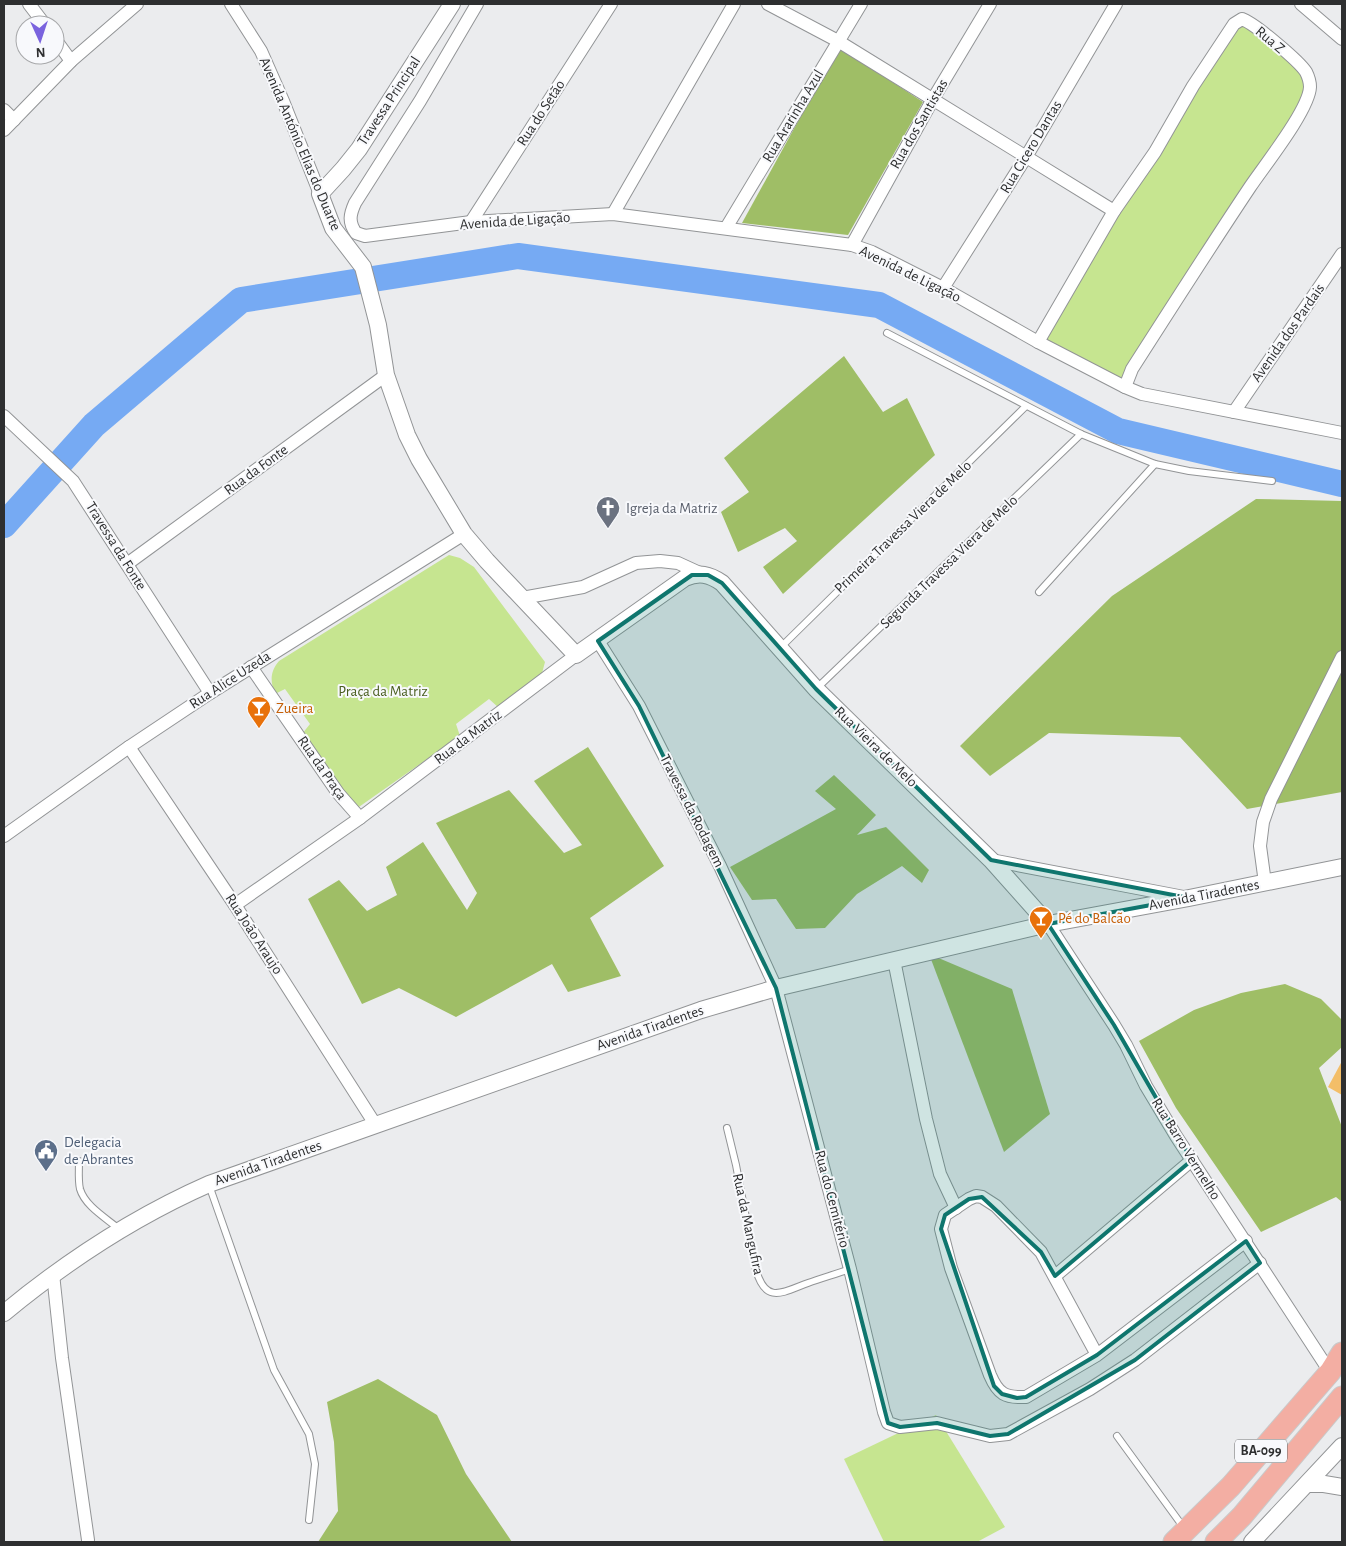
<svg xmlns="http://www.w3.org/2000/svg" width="1346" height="1546" viewBox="0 0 1346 1546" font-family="'Alegreya Sans',sans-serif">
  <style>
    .green { fill: #c6e590 }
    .forest { fill: #9fbe66 }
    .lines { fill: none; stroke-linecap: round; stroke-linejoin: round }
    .river { stroke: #76aaf3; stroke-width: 26 }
    .building { fill: #f3be68 }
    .service-casing { stroke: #929496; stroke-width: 8 }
    .minor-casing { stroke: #929496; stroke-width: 14 }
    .tertiary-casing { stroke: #929496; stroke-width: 18 }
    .trunk-casing { stroke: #c9c9c9; stroke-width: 23 }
    .service { stroke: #fff; stroke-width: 6 }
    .minor { stroke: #fff; stroke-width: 12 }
    .tertiary { stroke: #fff; stroke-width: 16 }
    .trunk { stroke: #f3aea3; stroke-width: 21 }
    .marked { fill: #0f766e; fill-opacity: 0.2; stroke: #0f766e; stroke-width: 4; stroke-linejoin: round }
    .labels { text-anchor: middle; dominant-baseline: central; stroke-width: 4; stroke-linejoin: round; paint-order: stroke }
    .shield { fill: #f8f9fc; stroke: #6b6c6d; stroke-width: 1 }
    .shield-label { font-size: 14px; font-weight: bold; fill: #2e2f30 }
    .street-label { font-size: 15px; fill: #2e2f30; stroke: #f8f9fc }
    .worship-label { font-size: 15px; fill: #5b616d; stroke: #f8f9fc; text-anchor: start }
    .park-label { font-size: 15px; fill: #4b5f21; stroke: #f8f9fc }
    .food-label { font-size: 15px; fill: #c56008; stroke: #f8f9fc; text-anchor: start }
    .service-label { font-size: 15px; fill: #4e5e75; stroke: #f8f9fc; text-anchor: start }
  </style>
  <rect width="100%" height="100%" fill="#ebecee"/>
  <!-- green -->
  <g class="green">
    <path d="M1239,21L1301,68L1312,90L1124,388L1039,344L1113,210Z"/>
    <path d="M449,555L460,558L474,567L545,662L541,677L499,708L489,699L456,724L460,736L356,809L302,734L310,724L285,689L275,694C270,681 270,672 279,661Z"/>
    <path d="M936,1415L1005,1527L977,1542H884L844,1459Z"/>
  </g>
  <!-- forest -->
  <g class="forest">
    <path d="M839,47L923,102L848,235L742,223Z"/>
    <path d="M844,356L883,412L907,398L935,455L783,594L763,567L797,541L785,528L738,552L721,512L749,492L724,458Z"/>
    <path d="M1256,499L1342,501V792L1247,809L1180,737L1049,733L990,776L960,746L1112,596Z"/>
    <path d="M588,747L664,866L590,918L621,976L568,992L552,964L456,1017L399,988L362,1004L308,899L339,880L367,911L397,895L386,867L423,842L467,910L477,893L436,823L509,790L564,853L582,845L534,781Z"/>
    <path d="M834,775L876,815L857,835L886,827L929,870L922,883L902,866L857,894L825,928L796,929L776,899L752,900L730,867L836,809L815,791Z"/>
    <path d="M929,954L1012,989L1050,1114L1004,1152Z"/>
    <path d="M1285,984L1321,999L1342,1020V1047L1319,1068L1342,1127V1202L1336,1197L1261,1232L1176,1108L1139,1041L1194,1010L1241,993Z"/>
    <path d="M378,1379L437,1415L466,1474L512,1542H318L338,1511L334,1442L327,1402Z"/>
  </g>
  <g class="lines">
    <!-- river -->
    <path class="river" d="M4,525L94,425L241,300L518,256L879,305L1118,431L1342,484"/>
  </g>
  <!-- building -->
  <path class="building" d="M1342,1061V1095L1328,1087Z"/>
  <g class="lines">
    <!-- service casing -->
    <g class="service-casing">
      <g id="service">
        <path d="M887,333L1081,434L1155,464L1189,471L1272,481"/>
        <path d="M1039,592L1155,464"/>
        <path d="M781,647L1026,406"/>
        <path d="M816,689L1081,434"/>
        <path d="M727,1128L736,1165L756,1270C766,1305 783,1292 808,1283C822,1278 836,1274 850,1269"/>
        <path d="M79,1161C79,1170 78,1180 80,1189C85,1206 106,1218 119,1229"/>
        <path d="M209,1185L274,1370L309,1434L315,1464L309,1520"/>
        <path d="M1117,1436L1184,1528"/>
      </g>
    </g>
    <!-- minor casing -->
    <g class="minor-casing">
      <g id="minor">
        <path d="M29,4L45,25"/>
        <path d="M231,4L261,51L283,101L320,194"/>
        <path d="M477,4L420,101L355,203C350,214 348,222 356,233L365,236L471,222L613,214L852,245L872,252L943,288L1038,342L1125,387L1142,394L1342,433"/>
        <path d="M768,4L838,41L1114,211"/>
        <path d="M1301,4L1342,39"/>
        <path d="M55,39L71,61"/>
        <path d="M4,110L14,120"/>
        <path d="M4,130L71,61L137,4"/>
        <path d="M613,214L734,4"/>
        <path d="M471,222L611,4"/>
        <path d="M726,228L861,4"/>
        <path d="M852,245L933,99L990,4"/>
        <path d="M943,288L1026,157L1116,4"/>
        <path d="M1038,342L1114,211L1155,152L1193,86L1234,24L1242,19C1254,23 1299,61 1306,72C1308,76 1310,82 1310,87C1309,110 1264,166 1250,187C1210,247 1171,308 1132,369L1125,387"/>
        <path d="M1234,412L1342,254"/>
        <path d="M4,416L73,481L210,693"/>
        <path d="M127,564L386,375"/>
        <path d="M522,598L583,587L636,563L660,561L678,563L702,574"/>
        <path d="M598,641L639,706L720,866L776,988L850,1269L884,1412L888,1423L900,1427L937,1423L990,1436L1008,1434L1090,1389L1135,1360L1260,1263"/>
        <path d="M251,667L338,793L360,818"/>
        <path d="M129,747L235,905L375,1124"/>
        <path d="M4,836L129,747L210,693L464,534"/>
        <path d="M991,860L1184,897"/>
        <path d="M1265,883L1260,846L1263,822L1271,799L1342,657"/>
        <path d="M235,905L360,818L576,655"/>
        <path d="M1048,924L1114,1025L1126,1045L1146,1086L1176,1136L1330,1372"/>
        <path d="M894,960L926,1119L940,1174L956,1208"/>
        <path d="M53,1274L62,1358L88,1540"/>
        <path d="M1055,1276L1192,1160"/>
        <path d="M1097,1355L1041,1252L996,1206L982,1197L976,1196L969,1199L945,1215L941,1229L951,1268L990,1375C998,1394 1005,1398 1026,1397L1097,1355L1246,1241"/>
      </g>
    </g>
    <!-- tertiary casing -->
    <g class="tertiary-casing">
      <g id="tertiary">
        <path d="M452,4L359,149L343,169L320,194L333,228L363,267L378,325L386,375L407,435L419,459L464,534L487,561L576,655L685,578C699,572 709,574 722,583L816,689L991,860L1048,924"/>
        <path d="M4,1313C67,1261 134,1217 209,1184L701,1010L776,988L1048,924L1189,898L1342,867"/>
        <path d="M1307,1484H1324L1342,1487"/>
        <path d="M1252,1542L1342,1446"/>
      </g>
    </g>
    <!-- trunk casing -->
    <g class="trunk-casing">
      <g id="trunk">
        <path d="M1174,1542L1231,1486L1330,1372L1342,1353"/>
        <path d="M1216,1542L1242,1516L1342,1397"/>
      </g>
    </g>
    <!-- service -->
    <use href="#service" class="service"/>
    <!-- minor -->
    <use href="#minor" class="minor"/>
    <!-- tertiary -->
    <use href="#tertiary" class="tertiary"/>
    <!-- trunk -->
    <use href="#trunk" class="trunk"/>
  </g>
  <!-- marked area -->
  <path class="marked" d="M692,575H708L722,583L816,689L991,860L1189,898L1048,924L1114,1025L1192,1160L1055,1276L1041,1252L982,1197L969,1199L945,1215L941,1229L994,1386L1002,1394L1017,1398L1026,1397L1097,1355L1246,1241L1260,1263L1135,1360L1008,1434L990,1436L937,1423L900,1427L888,1423L776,988L639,706L598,641Z"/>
  <!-- icons -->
  <defs>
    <g id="church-pin" transform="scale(1.25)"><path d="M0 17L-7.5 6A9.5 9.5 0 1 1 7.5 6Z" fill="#6b7280" stroke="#f8f9fc"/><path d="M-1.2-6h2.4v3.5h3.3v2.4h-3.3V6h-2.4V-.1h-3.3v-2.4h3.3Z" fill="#fff"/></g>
    <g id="bar-pin" transform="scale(1.25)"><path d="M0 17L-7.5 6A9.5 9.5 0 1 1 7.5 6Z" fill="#e8710a" stroke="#f8f9fc"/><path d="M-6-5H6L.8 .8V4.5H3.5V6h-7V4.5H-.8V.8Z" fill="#fff"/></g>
    <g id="civic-pin" transform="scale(1.25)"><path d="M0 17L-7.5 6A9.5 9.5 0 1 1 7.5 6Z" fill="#5c6f8a" stroke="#f8f9fc"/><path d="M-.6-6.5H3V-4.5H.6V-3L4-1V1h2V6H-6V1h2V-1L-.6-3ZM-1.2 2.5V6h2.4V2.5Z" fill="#fff"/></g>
  </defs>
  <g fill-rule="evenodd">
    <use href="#church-pin" x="608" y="508"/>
    <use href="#bar-pin" x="259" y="708"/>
    <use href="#bar-pin" x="1041" y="918"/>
    <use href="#civic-pin" x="46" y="1151"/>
  </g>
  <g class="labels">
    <!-- shield labels -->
    <rect class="shield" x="1235" y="1439.5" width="52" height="23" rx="4"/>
    <g class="shield-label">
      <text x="1261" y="1451">BA-099</text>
    </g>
    <!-- street labels -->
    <g class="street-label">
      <text transform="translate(1270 40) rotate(40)">Rua Z</text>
      <text transform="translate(389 101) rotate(-57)">Travessa Principal</text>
      <text transform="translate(541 113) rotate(-57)">Rua do Setão</text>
      <text transform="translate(793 116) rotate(-59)">Rua Ararinha Azul</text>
      <text transform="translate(919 124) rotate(-60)">Rua dos Santistas</text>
      <text transform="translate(300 144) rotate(67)">Avenida António Elias do Duarte</text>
      <text transform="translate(1031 147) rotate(-59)">Rua Cicero Dantas</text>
      <text transform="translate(515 221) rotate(-4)">Avenida de Ligação</text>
      <text transform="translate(910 274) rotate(26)">Avenida de Ligação</text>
      <text transform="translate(1288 333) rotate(-55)">Avenida dos Pardais</text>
      <text transform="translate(256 470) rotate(-36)">Rua da Fonte</text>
      <text transform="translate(903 527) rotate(-44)">Primeira Travessa Viera de Melo</text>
      <text transform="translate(116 546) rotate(58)">Travessa da Fonte</text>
      <text transform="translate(949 562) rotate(-44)">Segunda Travessa Viera de Melo</text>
      <text transform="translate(230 680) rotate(-33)">Rua Alice Uzeda</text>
      <text transform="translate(468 737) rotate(-37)">Rua da Matriz</text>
      <text transform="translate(876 747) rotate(44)">Rua Vieira de Melo</text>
      <text transform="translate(322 768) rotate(55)">Rua da Praça</text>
      <text transform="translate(692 811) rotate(63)">Travessa da Rodagem</text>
      <text transform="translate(1204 895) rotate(-11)">Avenida Tiradentes</text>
      <text transform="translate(254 934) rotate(57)">Rua João Araujo</text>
      <text transform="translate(650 1028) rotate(-19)">Avenida Tiradentes</text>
      <text transform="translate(1186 1149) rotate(58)">Rua Barro Vermelho</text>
      <text transform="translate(268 1163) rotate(-19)">Avenida Tiradentes</text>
      <text transform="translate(832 1199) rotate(75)">Rua do Cemitério</text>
      <text transform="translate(748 1224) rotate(78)">Rua da Mangufira</text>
    </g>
    <!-- worship labels -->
    <g class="worship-label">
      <text x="626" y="508">Igreja da Matriz</text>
    </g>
    <!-- park labels -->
    <g class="park-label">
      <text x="383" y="691">Praça da Matriz</text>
    </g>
    <!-- food labels -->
    <g class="food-label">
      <text x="276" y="708">Zueira</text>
      <text x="1058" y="918">Pé do Balcão</text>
    </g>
    <!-- service labels -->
    <g class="service-label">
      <text x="64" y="1142">Delegacia<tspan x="64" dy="17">de Abrantes</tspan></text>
    </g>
  </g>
  <!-- border -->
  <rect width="1346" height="1546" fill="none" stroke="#2e2f30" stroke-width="10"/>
  <!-- north arrow -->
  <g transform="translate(40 40) rotate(177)"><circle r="24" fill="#f8f9fc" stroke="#a7a8aa"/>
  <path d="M0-4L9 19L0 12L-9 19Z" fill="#7a63de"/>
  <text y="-8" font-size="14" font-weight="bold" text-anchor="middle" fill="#2e2f30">N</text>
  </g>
</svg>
